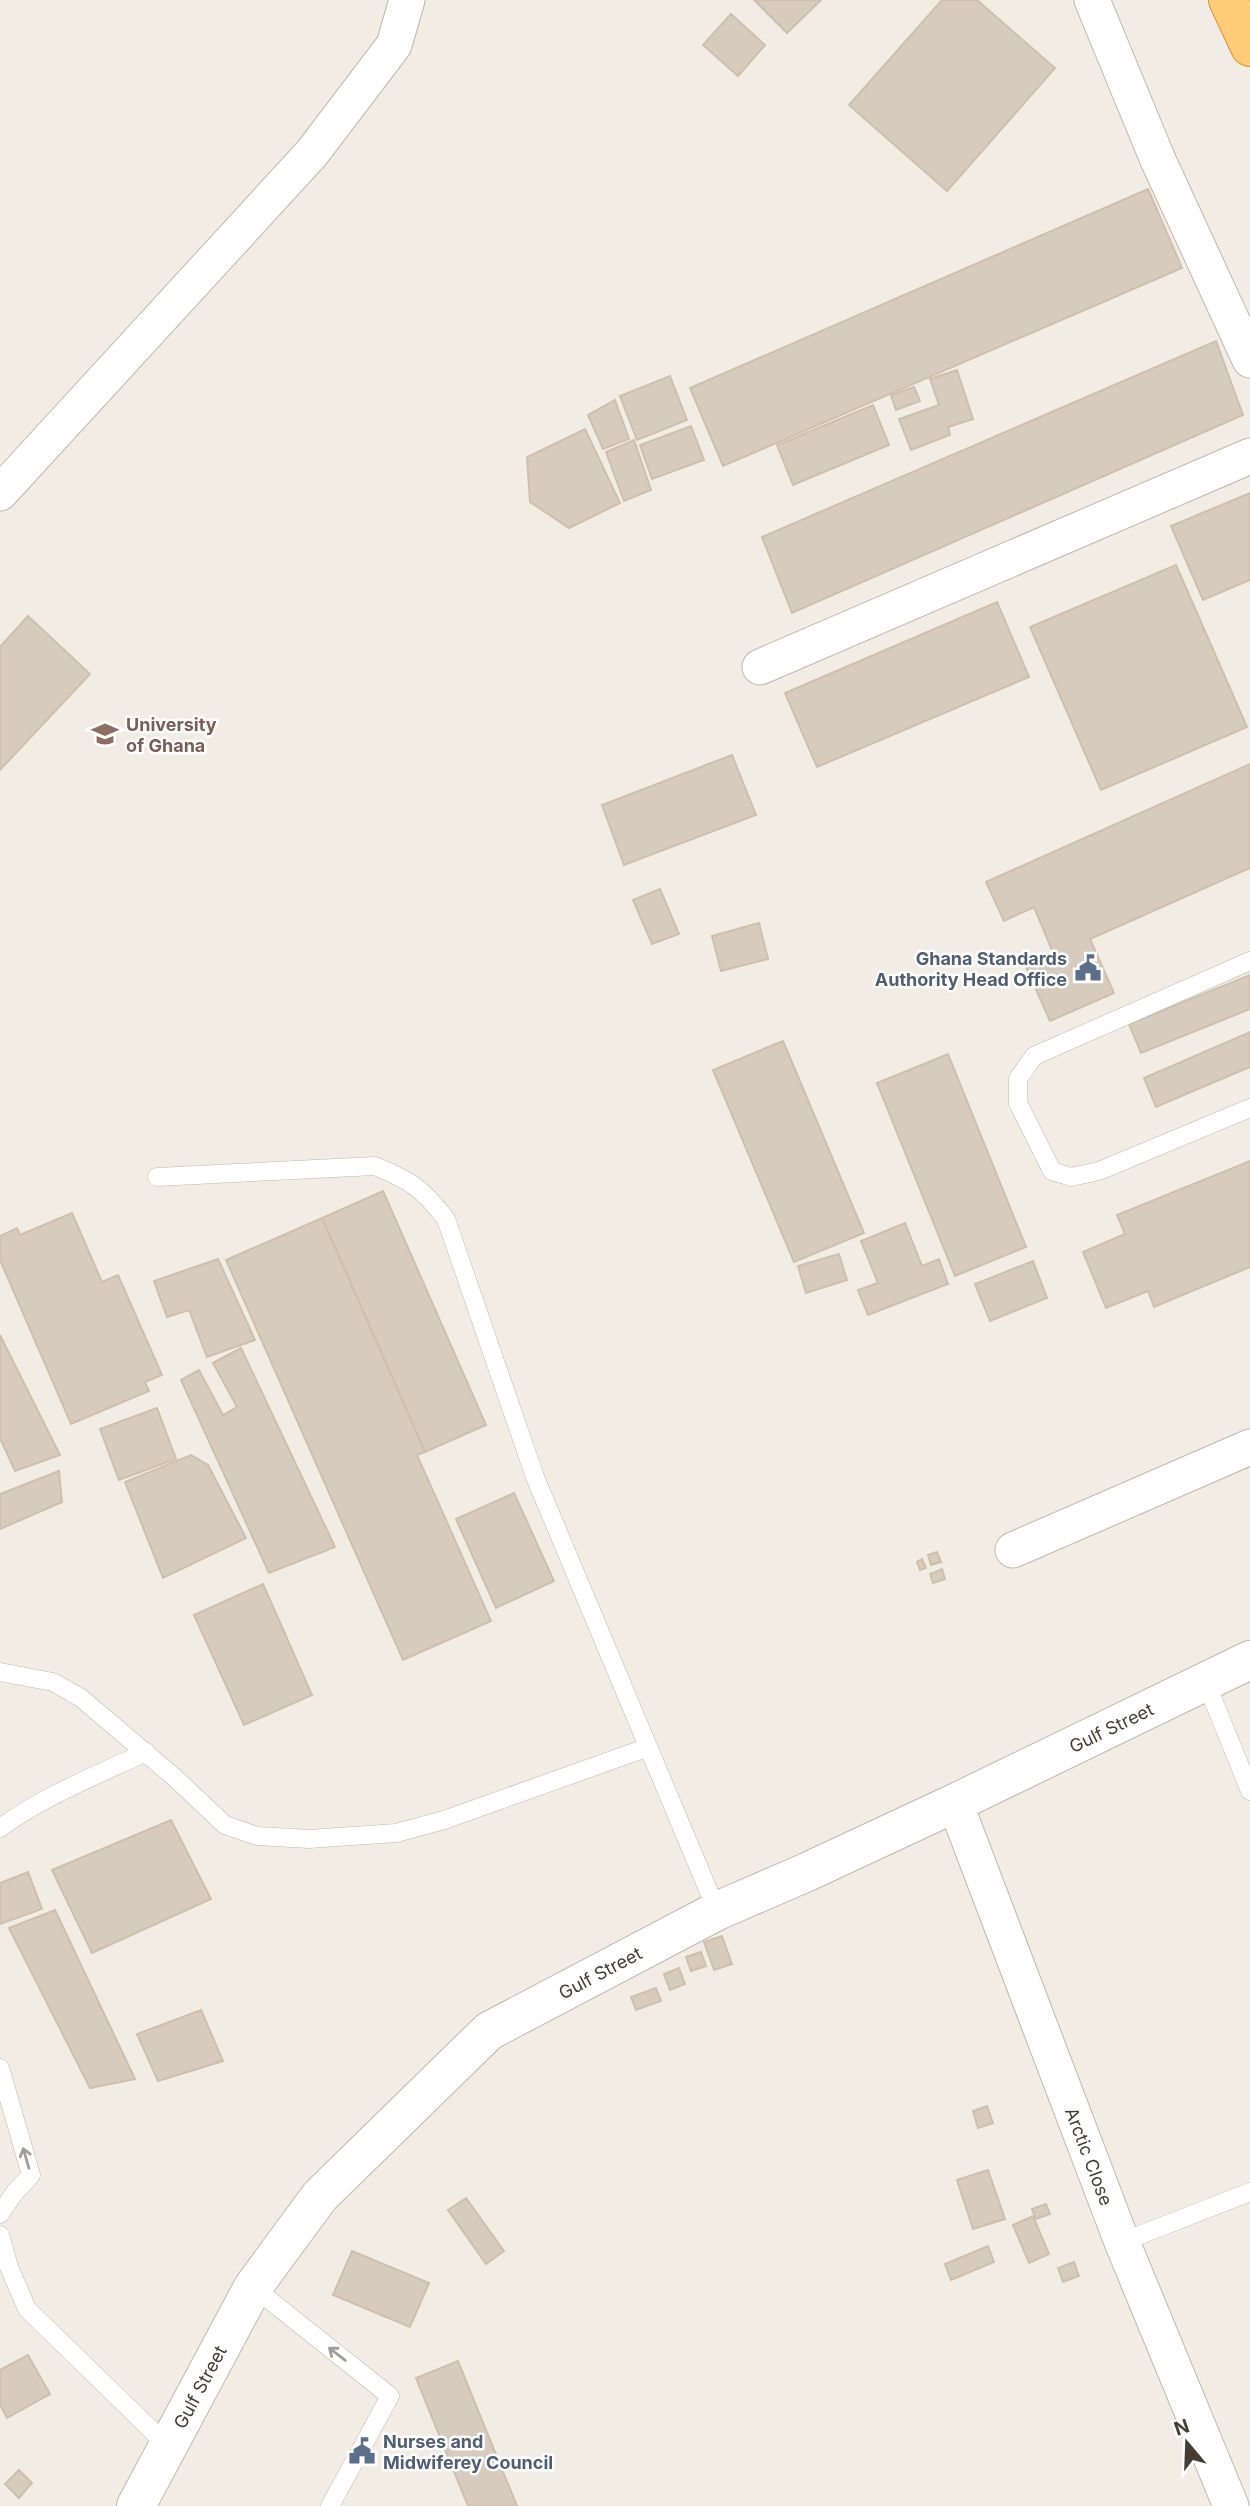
<svg xmlns="http://www.w3.org/2000/svg" width="1250" height="2506" viewBox="0 0 1250 2506" font-family="Inter,sans-serif">
  <style>
    .building { fill: #d7cbbd; stroke: #cfbfad; stroke-width: 2 }
    .lines { fill: none; stroke-linecap: round; stroke-linejoin: round }
    .service-casing { stroke: #c1b7aa; stroke-width: 19 }
    .minor-casing { stroke: #c1b7aa; stroke-width: 37 }
    .tertiary-casing { stroke: #c1b7aa; stroke-width: 40 }
    .trunk-casing { stroke: #df9332; stroke-width: 40 }
    .service { stroke: #fff; stroke-width: 18 }
    .minor { stroke: #fff; stroke-width: 35 }
    .tertiary { stroke: #fff; stroke-width: 38 }
    .trunk { stroke: #ffcc7a; stroke-width: 38 }
    .oneway { stroke: #a29e9a }
    .labels { text-anchor: middle; dominant-baseline: central; stroke-width: 5; stroke-linejoin: round; paint-order: stroke }
    .education-label { font-size: 18px; font-weight: bold; fill: #785e54; stroke: #fff; text-anchor: start }
    .service-label { font-size: 18px; font-weight: bold; fill: #4e5e75; stroke: #fff; text-anchor: end }
    .street-label { font-size: 18px; fill: #453d34; stroke: #fff }
  </style>
  <rect width="100%" height="100%" fill="#f2ede4"/>
  <!-- building -->
  <g class="building">
    <path d="M754,0H821L787,33Z"/>
    <path d="M942,0H977L1055,68L947,191L849,105Z"/>
    <path d="M731,14L765,45L738,76L703,45Z"/>
    <path d="M1148,189L1182,268L723,466L690,388Z"/>
    <path d="M1216,341L1243,415L792,613L762,537Z"/>
    <path d="M957,370L973,419L948,427L950,435L911,450L899,419L939,405L930,379Z"/>
    <path d="M670,376L687,420L637,440L620,396Z"/>
    <path d="M914,387L920,401L896,410L891,395Z"/>
    <path d="M615,400L629,439L603,449L588,415Z"/>
    <path d="M873,405L889,445L793,485L777,445Z"/>
    <path d="M691,426L704,460L652,479L640,445Z"/>
    <path d="M585,429L620,503L569,528L530,502L527,457Z"/>
    <path d="M634,440L651,490L624,501L606,452Z"/>
    <path d="M1250,493V580L1203,600L1171,526Z"/>
    <path d="M1176,565L1247,727L1101,790L1030,627Z"/>
    <path d="M997,602L1029,677L817,767L785,693Z"/>
    <path d="M28,616L90,674L0,770V647Z"/>
    <path d="M732,755L756,815L624,865L602,805Z"/>
    <path d="M1250,764V868L1090,939L1114,993L1050,1021L1026,967L1054,955L1034,907L1004,921L986,882Z"/>
    <path d="M660,889L679,934L652,944L633,900Z"/>
    <path d="M759,923L768,959L721,971L712,936Z"/>
    <path d="M1250,975V1009L1141,1053L1129,1024Z"/>
    <path d="M1250,1032V1067L1156,1107L1144,1078Z"/>
    <path d="M783,1041L864,1233L794,1262L713,1070Z"/>
    <path d="M948,1054L1026,1247L955,1276L877,1083Z"/>
    <path d="M1250,1161V1267L1154,1307L1148,1291L1106,1308L1083,1252L1125,1234L1117,1215Z"/>
    <path d="M383,1191L486,1425L425,1452L322,1218Z"/>
    <path d="M72,1213L102,1282L118,1275L162,1375L145,1382L149,1391L71,1424L0,1260V1236L17,1228L20,1235Z"/>
    <path d="M322,1218L425,1452L417,1455L491,1621L403,1660L226,1260Z"/>
    <path d="M905,1223L922,1266L939,1259L948,1284L868,1315L858,1290L878,1283L861,1241Z"/>
    <path d="M839,1254L847,1280L806,1293L798,1266Z"/>
    <path d="M218,1259L255,1340L207,1357L189,1310L167,1317L154,1281Z"/>
    <path d="M1033,1261L1047,1298L990,1321L975,1284Z"/>
    <path d="M0,1335L60,1455L15,1471L0,1438Z"/>
    <path d="M241,1348L335,1547L269,1573L181,1380L199,1370L223,1415L237,1407L213,1363Z"/>
    <path d="M157,1408L176,1459L119,1480L100,1429Z"/>
    <path d="M191,1455L208,1465L246,1538L163,1578L125,1482Z"/>
    <path d="M59,1471L62,1502L0,1529V1494Z"/>
    <path d="M514,1493L554,1581L496,1608L456,1519Z"/>
    <path d="M937,1552L941,1562L931,1565L928,1555Z"/>
    <path d="M922,1559L926,1568L920,1570L917,1562Z"/>
    <path d="M942,1569L945,1579L933,1583L930,1574Z"/>
    <path d="M263,1584L312,1695L244,1725L194,1615Z"/>
    <path d="M171,1820L211,1899L92,1953L52,1870Z"/>
    <path d="M28,1872L42,1909L0,1924V1883Z"/>
    <path d="M55,1910L135,2079L90,2088L9,1928Z"/>
    <path d="M722,1936L732,1964L714,1970L704,1942Z"/>
    <path d="M701,1952L706,1966L691,1971L686,1957Z"/>
    <path d="M679,1968L685,1984L670,1990L664,1974Z"/>
    <path d="M656,1988L661,2001L636,2010L631,1997Z"/>
    <path d="M201,2010L223,2061L158,2081L137,2034Z"/>
    <path d="M987,2106L993,2123L978,2128L973,2111Z"/>
    <path d="M988,2170L1005,2219L973,2229L957,2180Z"/>
    <path d="M466,2198L504,2251L486,2264L448,2210Z"/>
    <path d="M1046,2204L1050,2214L1036,2219L1032,2209Z"/>
    <path d="M1033,2216L1049,2254L1029,2263L1013,2225Z"/>
    <path d="M988,2246L994,2262L951,2280L945,2264Z"/>
    <path d="M352,2251L429,2283L410,2327L333,2295Z"/>
    <path d="M1074,2262L1079,2276L1063,2282L1058,2268Z"/>
    <path d="M28,2355L50,2394L7,2418L0,2405V2370Z"/>
    <path d="M458,2361L517,2506H468L416,2378Z"/>
    <path d="M19,2470L32,2483L19,2498L5,2484Z"/>
  </g>
  <g class="lines">
    <!-- service casing -->
    <g class="service-casing">
      <g id="service">
        <path d="M1250,961L1034,1056L1018,1079V1103L1052,1171L1071,1177L1099,1171L1250,1108"/>
        <path d="M157,1177L375,1166C411,1181 422,1188 446,1219L535,1477L717,1911"/>
        <path d="M0,1672L53,1682L81,1698L173,1776L225,1825L257,1836L309,1839L396,1833L444,1820L646,1748"/>
        <path d="M1205,1680L1250,1791"/>
        <path d="M0,1828C44,1796 97,1775 146,1752"/>
        <path d="M0,2068L31,2175L15,2192L0,2214"/>
        <path d="M0,2235L9,2267L27,2309L168,2446"/>
        <path d="M1122,2242L1250,2192"/>
        <path d="M253,2287L390,2396L330,2506"/>
      </g>
    </g>
    <!-- minor casing -->
    <g class="minor-casing">
      <g id="minor">
        <path d="M1092,0L1158,160L1250,360"/>
        <path d="M0,493L312,153L394,45L407,0"/>
        <path d="M760,667L1250,456"/>
        <path d="M1013,1550L1250,1447"/>
        <path id="s1" d="M955,1803L1122,2242L1231,2506"/>
      </g>
    </g>
    <!-- tertiary casing -->
    <g class="tertiary-casing">
      <g id="tertiary">
        <path id="s2" d="M136,2506L253,2287L320,2196L489,2031L717,1911L807,1872L955,1803L1250,1660"/>
      </g>
    </g>
    <!-- trunk casing -->
    <g class="trunk-casing">
      <path id="trunk" d="M1228,0L1250,47"/>
    </g>
    <!-- service -->
    <use href="#service" class="service"/>
    <!-- minor -->
    <use href="#minor" class="minor"/>
    <!-- tertiary -->
    <use href="#tertiary" class="tertiary"/>
    <!-- trunk -->
    <use href="#trunk" class="trunk"/>
  </g>
  <!-- one-way arrows -->
  <defs><path id="oneway-shaft" d="M-6 0H5M1.5-3L5.5 0L1.5 3" fill="none" stroke-width="1.6" stroke-linecap="round" stroke-linejoin="round" transform="scale(1.75)"/></defs>
  <g class="oneway">
    <use href="#oneway-shaft" transform="translate(26 2158) rotate(-106)"/>
    <use href="#oneway-shaft" transform="translate(337 2354) rotate(-142)"/>
  </g>
  <!-- icons -->
  <defs>
    <g id="university-bare" transform="scale(2.1)"><path d="M0-5L7-2L0 1L-7-2ZM-4 1L0 2.5L4 1V4Q0 6-4 4Z" fill="#8d6e63" stroke="#fff" stroke-width="2.5" paint-order="stroke"/></g>
    <g id="civic-bare" transform="scale(2.1)"><path d="M-.6-6.5H3V-4.5H.6V-3L4-1V1h2V6H-6V1h2V-1L-.6-3ZM-1.2 2.5V6h2.4V2.5Z" fill="#5c6f8a" stroke="#fff" stroke-width="2.5" paint-order="stroke"/></g>
  </defs>
  <g fill-rule="evenodd">
    <use href="#university-bare" x="105" y="734"/>
    <use href="#civic-bare" x="1088" y="968"/>
    <use href="#civic-bare" x="362" y="2451"/>
  </g>
  <g class="labels">
    <!-- education labels -->
    <g class="education-label">
      <text x="126" y="724">University<tspan x="126" dy="21">of Ghana</tspan></text>
    </g>
    <!-- service labels -->
    <g class="service-label">
      <text x="1067" y="958">Ghana Standards<tspan x="1067" dy="21">Authority Head Office</tspan></text>
      <text x="383" y="2441" text-anchor="start">Nurses and<tspan x="383" dy="21">Midwiferey Council</tspan></text>
    </g>
    <!-- street labels -->
    <g class="street-label">
      <text stroke="none"><textPath href="#s2" startOffset="1290">Gulf Street</textPath></text>
      <text stroke="none"><textPath href="#s2" startOffset="723">Gulf Street</textPath></text>
      <text stroke="none"><textPath href="#s1" startOffset="378">Arctic Close</textPath></text>
      <text stroke="none"><textPath href="#s2" startOffset="135">Gulf Street</textPath></text>
    </g>
  </g>
  <!-- north arrow -->
  <g transform="translate(1187 2443) rotate(341)" stroke="#ffffff" stroke-width="5" paint-order="stroke">
  <path d="M0-5L12 26L0 18L-12 26Z" fill="#453d34"/>
  <text y="-10" font-size="19" font-weight="bold" text-anchor="middle" fill="#453d34">N</text>
  </g>
</svg>
